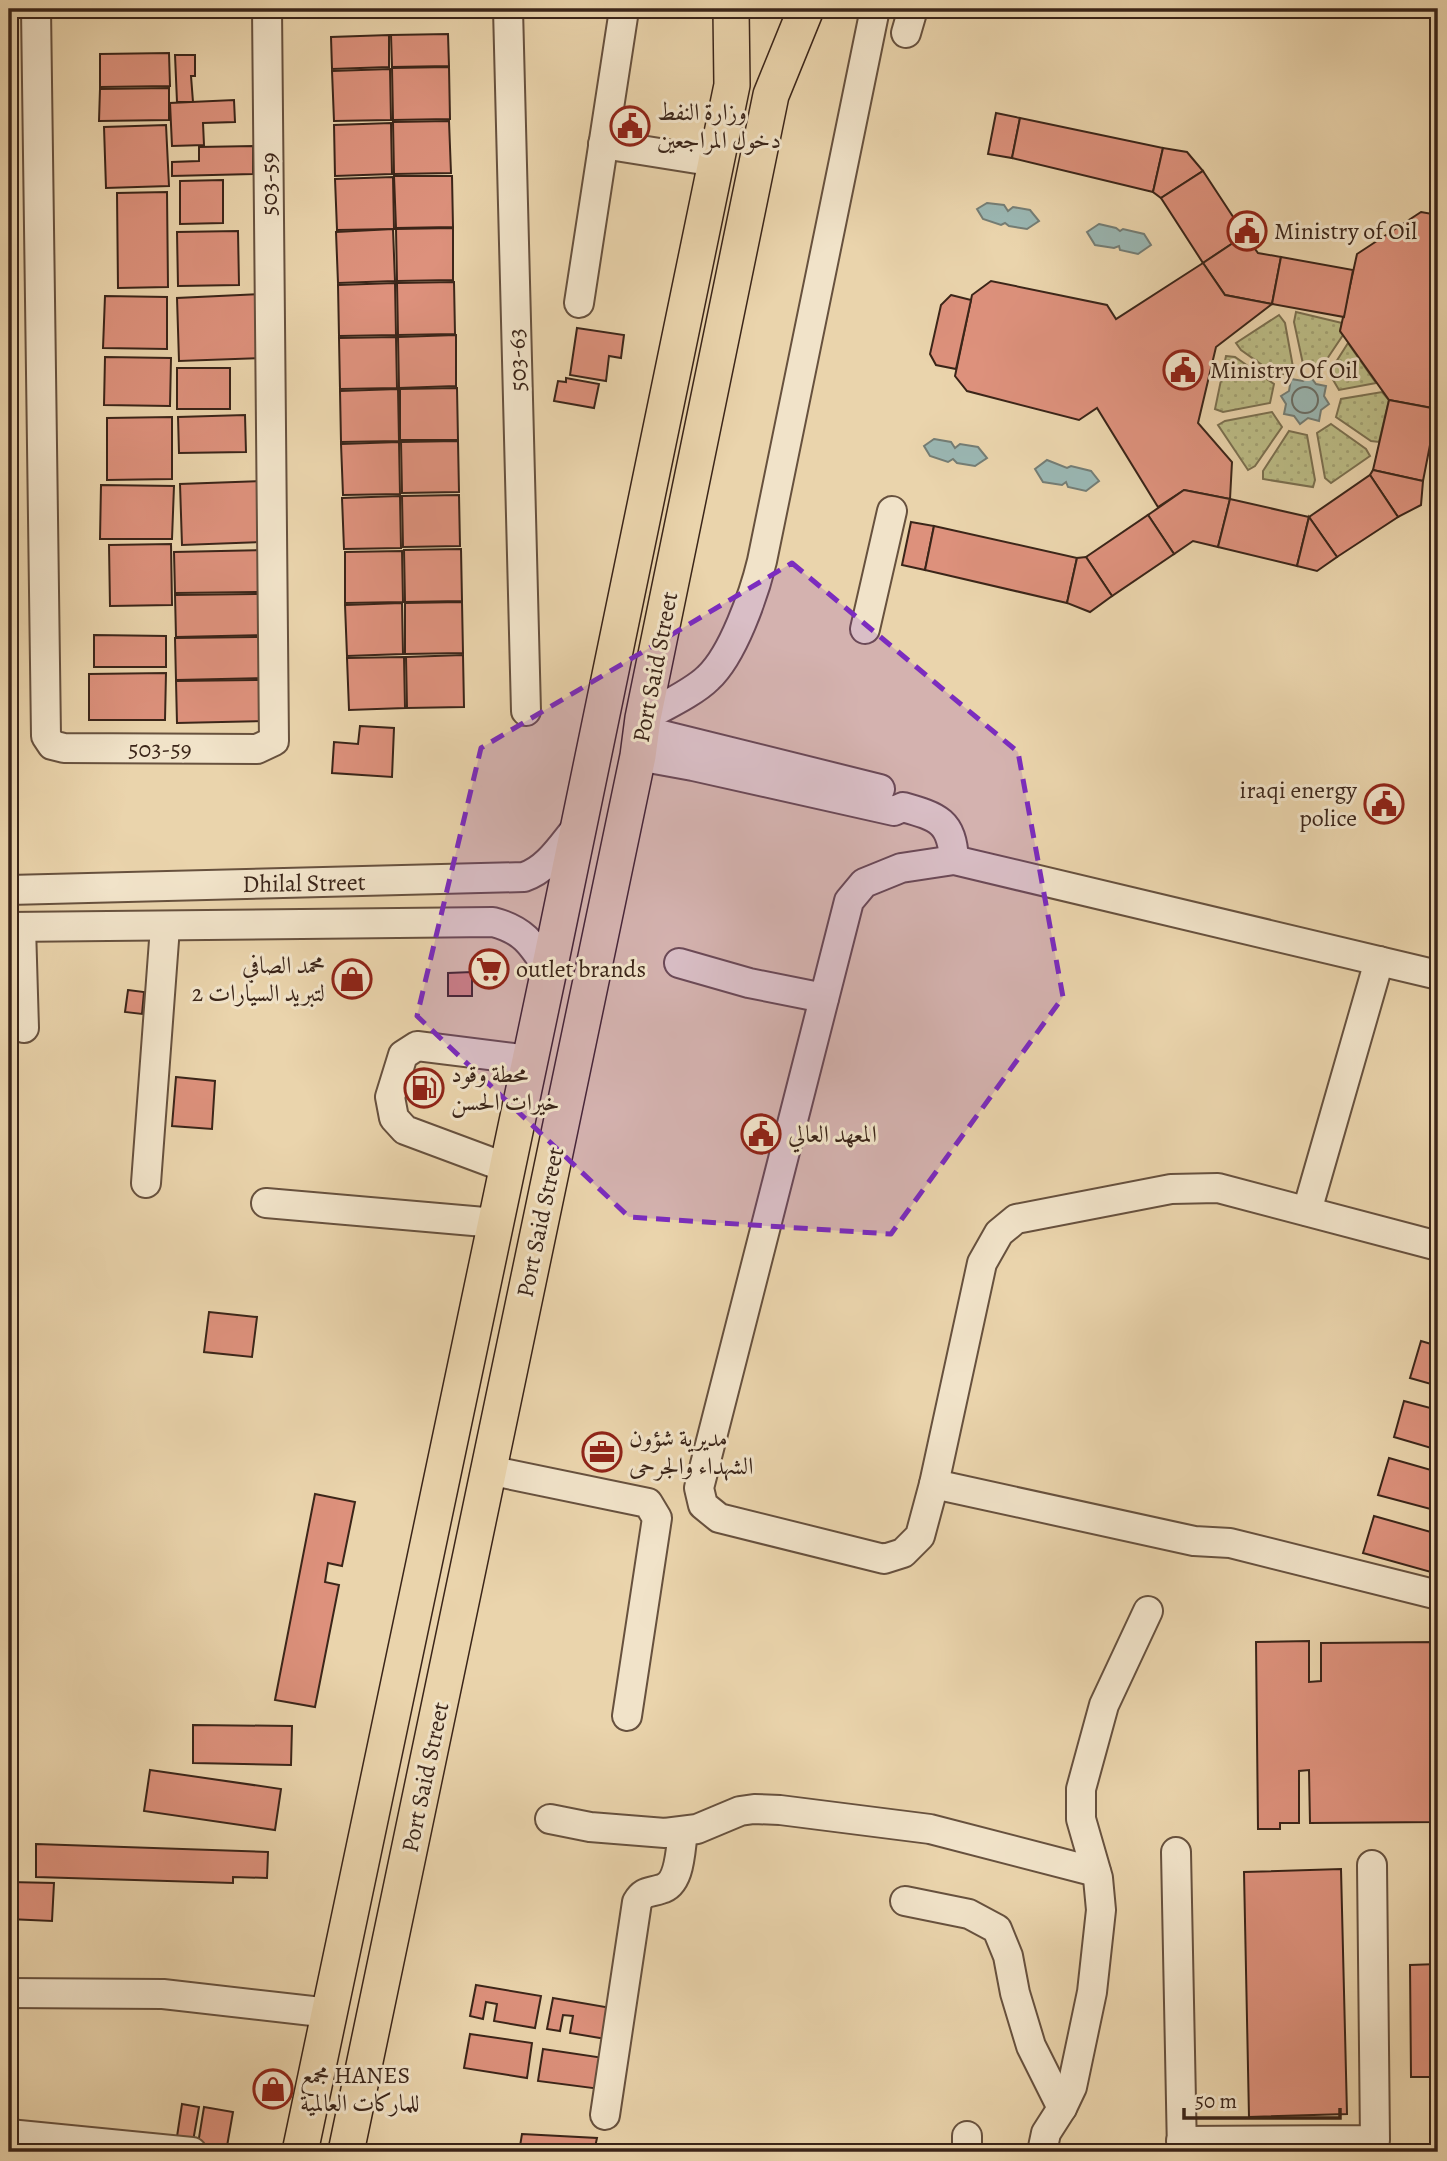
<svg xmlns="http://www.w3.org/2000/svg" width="1447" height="2161" viewBox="0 0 1447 2161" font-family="Alegreya,Amiri,serif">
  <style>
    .grass { fill: url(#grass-dots); stroke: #7b7050; stroke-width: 2 }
    .water { fill: #9ab7b3; stroke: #747d75; stroke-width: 2 }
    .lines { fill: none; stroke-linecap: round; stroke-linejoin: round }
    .shore { stroke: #6a6e66; stroke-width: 2 }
    .building { fill: #dd917c; stroke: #3b2519; stroke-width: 2 }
    .minor-casing { stroke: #67513e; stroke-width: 32 }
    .major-casing { stroke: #3b2519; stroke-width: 38 }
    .minor { stroke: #f1e3c9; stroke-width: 28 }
    .major { stroke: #ead4ac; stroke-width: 35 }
    .marked { fill: #7b2cbf; fill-opacity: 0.2; stroke: #7b2cbf; stroke-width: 5; stroke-dasharray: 14 9; stroke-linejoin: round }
    .labels { text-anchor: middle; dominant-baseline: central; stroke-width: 6; stroke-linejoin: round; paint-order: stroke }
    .poi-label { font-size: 24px; fill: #3b2519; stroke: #f1e3c9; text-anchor: start }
    .street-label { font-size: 24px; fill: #3b2519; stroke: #f1e3c9 }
  </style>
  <defs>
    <pattern id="grass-dots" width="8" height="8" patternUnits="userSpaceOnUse" patternTransform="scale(1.75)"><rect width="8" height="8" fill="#bbbc86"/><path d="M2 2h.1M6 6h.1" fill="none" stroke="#a2a173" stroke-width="1.8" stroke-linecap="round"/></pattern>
  </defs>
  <rect width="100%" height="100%" fill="#ead4ac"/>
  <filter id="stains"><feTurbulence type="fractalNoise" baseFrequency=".00286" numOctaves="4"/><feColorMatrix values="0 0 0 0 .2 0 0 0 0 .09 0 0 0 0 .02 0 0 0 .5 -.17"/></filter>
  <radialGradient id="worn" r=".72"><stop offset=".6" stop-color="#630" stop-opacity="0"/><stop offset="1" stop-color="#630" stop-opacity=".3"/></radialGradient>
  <!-- grass -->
  <g class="grass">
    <path d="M1296,312L1342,323L1340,331L1343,335L1321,368L1303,364L1294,322Z"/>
    <path d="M1279,315L1285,323L1293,367L1279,377L1241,350L1236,343Z"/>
    <path d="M1348,343L1376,383L1339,390L1329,373Z"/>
    <path d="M1226,356L1235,357L1274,384L1270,403L1223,412L1215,409Z"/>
    <path d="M1382,392L1389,400L1379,442L1371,441L1336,417L1341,399Z"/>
    <path d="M1272,412L1282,427L1255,466L1248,470L1218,425L1225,421Z"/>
    <path d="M1331,424L1366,449L1370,456L1331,483L1325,478L1317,433Z"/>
    <path d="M1289,431L1307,435L1315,480L1313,487L1263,479V471Z"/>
  </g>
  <!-- water -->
  <g class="water">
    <path d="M987,203L1004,205L1008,211L1013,207L1030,210L1039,221L1027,229L1009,226L1005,223L1001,225L983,219L977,209Z"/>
    <path d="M1099,224L1116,228L1120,231L1123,229L1144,234L1151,245L1138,254L1120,250L1119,246L1114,248L1095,245L1087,232Z"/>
    <path d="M1310,376L1316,384L1326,386L1324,396L1329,404L1321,410L1319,421L1308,418L1300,424L1294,416L1284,414L1286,404L1281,396L1289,391L1291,379L1303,381Z"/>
    <path d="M934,439L951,442L955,448L960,444L978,447L987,458L975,466L957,463L953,459L948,462L930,456L924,446Z"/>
    <path d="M1047,460L1067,468L1071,466L1091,471L1099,481L1086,491L1068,487L1066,482L1062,485L1043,482L1035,469Z"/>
  </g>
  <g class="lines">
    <!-- shore -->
    <circle class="shore" cx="1305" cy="400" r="13"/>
  </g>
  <!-- building -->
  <g class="building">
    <path d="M448,34L449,66L392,67L391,35Z"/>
    <path d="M389,35V67L332,69L331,37Z"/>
    <path d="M169,53L170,86L100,87V54Z"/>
    <path d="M175,55H195V76H191L193,102H177Z"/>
    <path d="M449,67L450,119L393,120L392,68Z"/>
    <path d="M390,69L391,120L334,121L332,71Z"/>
    <path d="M169,88V120L99,121L100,89Z"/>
    <path d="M234,100L235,122L203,123L204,145L172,146L170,103Z"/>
    <path d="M996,113L1020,118L1012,158L988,154Z"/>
    <path d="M1020,118L1163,148L1153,192L1012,158Z"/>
    <path d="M449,121L451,173L394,174L393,122Z"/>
    <path d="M391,123L392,174L335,176L334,125Z"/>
    <path d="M166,125L169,186L106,188L104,127Z"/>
    <path d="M253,146V174L172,176V162L199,161V147Z"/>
    <path d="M1163,148L1187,152L1203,171L1161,198L1153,192Z"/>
    <path d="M1203,171L1245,235L1203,263L1161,198Z"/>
    <path d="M394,176H452L453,227L396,228Z"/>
    <path d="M393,177L394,229L337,230L335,179Z"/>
    <path d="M223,180V223L180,224V181Z"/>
    <path d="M167,192L168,287L118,288L117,193Z"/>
    <path d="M1421,212L1438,215V409L1389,400L1340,331L1357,254Z"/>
    <path d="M453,228V280L397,281L396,229Z"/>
    <path d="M393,229L395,281L338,283L336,232Z"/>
    <path d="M238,231L239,285L178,286L177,232Z"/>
    <path d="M1245,235L1258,253L1281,257L1272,304L1225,295L1203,263Z"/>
    <rect x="9" y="257" width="4" height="31"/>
    <path d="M1281,257L1353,270L1344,317L1272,304Z"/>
    <path d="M1203,263L1225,295L1272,304L1216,347L1198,423L1232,462L1230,499L1184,490L1158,507L1097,408L1079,420L967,391L955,376L972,295L991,281L1107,305L1116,319Z"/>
    <path d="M454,282L455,334L398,335L397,283Z"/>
    <path d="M395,283L396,335L339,336L338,285Z"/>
    <path d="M9,290H13L14,322H9Z"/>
    <path d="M261,294L264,358L179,361L177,298Z"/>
    <path d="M951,295L971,300L956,369L936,365L930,354L941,305Z"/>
    <path d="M105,296L167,297V349L103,348Z"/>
    <rect x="9" y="323" width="5" height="33"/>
    <path d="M577,328L624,335L621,358L609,356L606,381L570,375Z"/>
    <path d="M456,335V386L399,388L398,337Z"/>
    <path d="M396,337L397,388L340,389L339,338Z"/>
    <path d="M105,357L171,358L170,406L104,405Z"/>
    <path d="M9,358H14L15,390H9Z"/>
    <rect x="177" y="368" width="53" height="41"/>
    <path d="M566,378L599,384L594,408L554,401L558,381L566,382Z"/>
    <path d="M457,388L458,440H400V389Z"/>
    <path d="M398,389L399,441L341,442L340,391Z"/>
    <rect x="9" y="390" width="6" height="33"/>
    <path d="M1389,400L1437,409L1423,481L1373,470Z"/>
    <path d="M245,415L246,452L179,453L178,417Z"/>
    <path d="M172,417V479L107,480V418Z"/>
    <rect x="9" y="425" width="6" height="32"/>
    <path d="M458,441L459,492L402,493L401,442Z"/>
    <path d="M399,442L400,494L343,495L341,444Z"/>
    <path d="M9,459H15L16,491H9Z"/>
    <path d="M1373,470L1423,481L1421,505L1398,517L1370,475Z"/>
    <path d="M1370,475L1398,517L1337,557L1309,517Z"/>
    <path d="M263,481L264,542L182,545L180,484Z"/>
    <path d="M101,485L174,486L172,539H100Z"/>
    <path d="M1184,490L1230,499L1218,547L1193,541L1174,554L1148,515Z"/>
    <path d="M459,495L460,546L403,547L402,496Z"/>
    <path d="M400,496L401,548L344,549L342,498Z"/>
    <path d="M1230,499L1309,517L1297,566L1218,547Z"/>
    <path d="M1148,515L1174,554L1112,596L1086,557Z"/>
    <path d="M1309,517L1337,557L1317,571L1297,566Z"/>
    <path d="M911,522L934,526L925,570L902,565Z"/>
    <path d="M934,526L1077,558L1067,603L925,570Z"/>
    <path d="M171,544L172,605L110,606L109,545Z"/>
    <path d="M461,549L462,601L405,602L404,550Z"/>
    <path d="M263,550V592L175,593L174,552Z"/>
    <path d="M402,551L403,602L345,603V552Z"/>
    <path d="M1086,557L1112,596L1090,612L1067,603L1077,558Z"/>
    <path d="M264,594V635L176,637L175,595Z"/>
    <path d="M462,602L463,653L405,654V603Z"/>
    <path d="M402,603L403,654L347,656L345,605Z"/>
    <path d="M94,635L166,636V667H94Z"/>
    <path d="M264,637L265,678L176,680L175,638Z"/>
    <path d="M463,655L464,707L407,708L406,657Z"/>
    <path d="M404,657L405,708L349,710L347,658Z"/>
    <path d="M166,673L165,720H89V674Z"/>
    <path d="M265,680V721L177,723L176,681Z"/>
    <path d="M360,726L394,728L392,777L332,773L334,742L358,744Z"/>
    <path d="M472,972V996H448V973Z"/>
    <path d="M128,990L144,992L142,1014L125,1012Z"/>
    <path d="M176,1077L215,1081L212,1129L172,1126Z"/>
    <path d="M209,1312L257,1317L252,1357L204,1352Z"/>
    <path d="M1421,1341L1438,1346V1386L1410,1378Z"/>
    <path d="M1404,1401L1438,1410V1450L1394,1437Z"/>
    <path d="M1389,1458L1438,1472V1511L1378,1495Z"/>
    <path d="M315,1494L355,1502L342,1566L328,1563L325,1582L339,1585L315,1707L275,1700Z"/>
    <path d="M1374,1516L1438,1534V1574L1363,1553Z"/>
    <path d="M1309,1641V1682L1321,1681V1643L1438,1642V1822L1310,1823L1309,1770L1299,1771V1823H1280V1829H1258L1256,1642Z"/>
    <path d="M193,1725L292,1726L291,1765L193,1763Z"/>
    <path d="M150,1770L281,1789L275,1830L144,1811Z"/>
    <path d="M36,1844L268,1852L267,1878L233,1877V1883L36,1877Z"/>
    <path d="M1341,1869L1347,2114L1249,2117L1244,1872Z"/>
    <path d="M9,1882L54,1883L52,1921L9,1919Z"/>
    <path d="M1432,1939H1438V1963H1433Z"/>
    <path d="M1438,1964V2077H1411L1410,1965Z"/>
    <path d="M476,1985L541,1996L535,2028L494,2021L497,2004L486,2002L483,2019L470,2016Z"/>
    <path d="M553,1998L617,2009L612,2040L570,2033L573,2016L563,2015L560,2031L547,2029Z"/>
    <path d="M470,2034L532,2043L527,2078L464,2068Z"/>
    <path d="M543,2049L604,2058L600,2089L538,2081Z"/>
    <rect x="1432" y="2077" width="6" height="32"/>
    <path d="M182,2104L199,2107L192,2147L176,2143Z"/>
    <path d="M204,2107L233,2112L226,2152L197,2150Z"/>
    <path d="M522,2134L597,2138L594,2152H565V2151L543,2149V2152H519Z"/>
  </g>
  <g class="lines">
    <!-- minor casing -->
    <g class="minor-casing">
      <g id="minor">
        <path d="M36,9L46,736L52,745L64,748L257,749L274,741L267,9"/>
        <path d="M508,9L526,711"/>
        <path d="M906,33L913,9"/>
        <path d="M603,144L716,162"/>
        <path d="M579,303L624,10"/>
        <path d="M865,629L892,511"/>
        <path d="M643,718C662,707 693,693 708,678C733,655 754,594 762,561L875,9"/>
        <path d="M642,730L880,789"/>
        <path d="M638,756L693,766L894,811L903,807C938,817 952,821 954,860"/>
        <path d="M9,890L524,877C548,869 562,845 578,826"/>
        <path d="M9,927L493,922C524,930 532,944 549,970"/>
        <path d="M21,927L24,1028"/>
        <path d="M679,963L749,983L824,998"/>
        <path d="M1438,975L954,860L901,868L864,883L849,901L699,1488L703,1505L719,1518L884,1559L903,1553L920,1536L934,1484L982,1263L999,1233L1016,1219L1171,1189L1218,1188L1438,1246"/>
        <path d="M507,1168L405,1130L394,1118L390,1097L403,1055L417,1046L530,1060"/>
        <path d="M146,1183L165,927"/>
        <path d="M266,1203L496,1223"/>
        <path d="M1307,1211L1379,961"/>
        <path d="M488,1470L648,1503L657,1518L627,1716"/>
        <path d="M934,1484L1194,1541L1230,1543L1438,1595"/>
        <path d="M550,1819L590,1827L665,1833L697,1829L740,1811L754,1809L780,1810L930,1829L1096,1872"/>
        <path d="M1176,1852L1182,2152"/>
        <path d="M905,1901L969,1914L997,1929L1008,1956L1015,1993L1031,2046L1062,2108"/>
        <path d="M9,1993L163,1994L330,2013"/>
        <path d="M605,2115L637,1902C644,1890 650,1893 661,1889C681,1884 680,1849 683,1832"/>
        <path d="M9,2134L192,2152"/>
        <path d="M1181,2141L1375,2140L1372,1865"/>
        <path d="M967,2152V2136"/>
        <path d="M1042,2152L1046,2133L1062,2108L1072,2087L1092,1992L1101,1910L1098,1878L1081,1819V1789L1104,1705L1148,1611"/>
      </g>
    </g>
    <!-- major casing -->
    <g class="major-casing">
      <g id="major">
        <path d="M300,2152L549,970L732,85L731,9"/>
        <path d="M346,2152L638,756L643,718L771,95L806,9"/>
      </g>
    </g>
    <!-- minor -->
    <use href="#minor" class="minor"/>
    <!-- major -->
    <use href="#major" class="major"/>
  </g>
  <!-- marked area -->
  <path class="marked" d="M792,563L1018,752L1063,997L891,1234L629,1217L417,1016L481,748Z"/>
  <!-- icons -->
  <defs>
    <g id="civic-ring" transform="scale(2.0125)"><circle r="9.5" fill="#f1e3c9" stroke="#8f2418" stroke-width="1.5"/><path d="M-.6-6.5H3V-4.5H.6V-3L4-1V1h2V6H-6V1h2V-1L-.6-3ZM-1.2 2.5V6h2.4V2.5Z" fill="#8f2418"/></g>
    <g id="supermarket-ring" transform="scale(2.0125)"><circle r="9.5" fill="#f1e3c9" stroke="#8f2418" stroke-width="1.5"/><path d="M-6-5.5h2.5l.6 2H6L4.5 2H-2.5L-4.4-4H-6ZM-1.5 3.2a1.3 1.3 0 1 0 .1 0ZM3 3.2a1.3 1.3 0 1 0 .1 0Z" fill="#8f2418"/></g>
    <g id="shop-ring" transform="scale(2.0125)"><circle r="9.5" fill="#f1e3c9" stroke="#8f2418" stroke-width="1.5"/><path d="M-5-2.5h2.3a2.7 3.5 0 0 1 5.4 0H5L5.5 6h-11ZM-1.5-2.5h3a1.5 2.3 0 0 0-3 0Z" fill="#8f2418"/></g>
    <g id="fuel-ring" transform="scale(2.0125)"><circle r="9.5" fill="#f1e3c9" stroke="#8f2418" stroke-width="1.5"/><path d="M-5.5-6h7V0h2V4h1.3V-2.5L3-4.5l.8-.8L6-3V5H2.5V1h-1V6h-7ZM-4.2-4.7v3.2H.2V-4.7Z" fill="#8f2418"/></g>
    <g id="office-ring" transform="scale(2.0125)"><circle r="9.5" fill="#f1e3c9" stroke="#8f2418" stroke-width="1.5"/><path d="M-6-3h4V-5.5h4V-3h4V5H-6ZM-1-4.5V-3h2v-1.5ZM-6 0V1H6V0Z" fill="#8f2418"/></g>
  </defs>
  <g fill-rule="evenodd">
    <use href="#civic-ring" x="630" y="126"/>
    <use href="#civic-ring" x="1247" y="231"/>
    <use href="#civic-ring" x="1183" y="370"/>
    <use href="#civic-ring" x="1384" y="804"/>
    <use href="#supermarket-ring" x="489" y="969"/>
    <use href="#shop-ring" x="352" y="979"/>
    <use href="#fuel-ring" x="424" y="1088"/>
    <use href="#civic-ring" x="761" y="1134"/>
    <use href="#office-ring" x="602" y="1452"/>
    <use href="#shop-ring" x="273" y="2089"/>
  </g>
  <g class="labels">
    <!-- poi labels -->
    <g class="poi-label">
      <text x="657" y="112">وزارة النفط<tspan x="657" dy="28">دخول المراجعين</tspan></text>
      <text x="1274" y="231">Ministry of Oil</text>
      <text x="1210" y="370">Ministry Of Oil</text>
      <text x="1357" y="790" text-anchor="end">iraqi energy<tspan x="1357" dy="28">police</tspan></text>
      <text x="325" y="965" text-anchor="end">محمد الصافي<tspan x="325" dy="28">لتبريد السيارات 2</tspan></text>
      <text x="516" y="969">outlet brands</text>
      <text x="451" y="1074">محطة وقود<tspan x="451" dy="28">خيرات الحسن</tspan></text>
      <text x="788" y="1134">المعهد العالي</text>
      <text x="629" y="1438">مديرية شؤون<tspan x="629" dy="28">الشهداء والجرحى</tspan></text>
      <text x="300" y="2075">مجمع HANES<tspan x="300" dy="28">للماركات العالمية</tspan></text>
    </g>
    <!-- street labels -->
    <g class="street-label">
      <text transform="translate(269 184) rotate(-90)">503-59</text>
      <text transform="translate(517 360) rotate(-92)">503-63</text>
      <text transform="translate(655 667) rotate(-79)">Port Said Street</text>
      <text x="160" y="749">503-59</text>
      <text transform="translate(304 883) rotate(-1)">Dhilal Street</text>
      <text transform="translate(540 1222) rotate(-78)">Port Said Street</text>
      <text transform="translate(425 1777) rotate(-78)">Port Said Street</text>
    </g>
  </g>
  <!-- margin -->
  <rect width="1447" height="2161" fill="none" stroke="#ead4ac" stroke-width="35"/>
  <rect x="10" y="10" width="1426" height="2140" fill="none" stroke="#3b2519" stroke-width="3.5"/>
  <rect x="18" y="18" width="1412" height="2126" fill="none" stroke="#3b2519" stroke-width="2"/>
  <!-- scale -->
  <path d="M1184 2108v10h156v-10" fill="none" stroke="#3b2519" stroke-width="3.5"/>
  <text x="1195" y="2108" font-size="21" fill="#3b2519" stroke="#f1e3c9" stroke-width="5" paint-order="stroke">50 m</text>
  <rect width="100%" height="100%" filter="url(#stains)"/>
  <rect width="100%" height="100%" fill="url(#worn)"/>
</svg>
